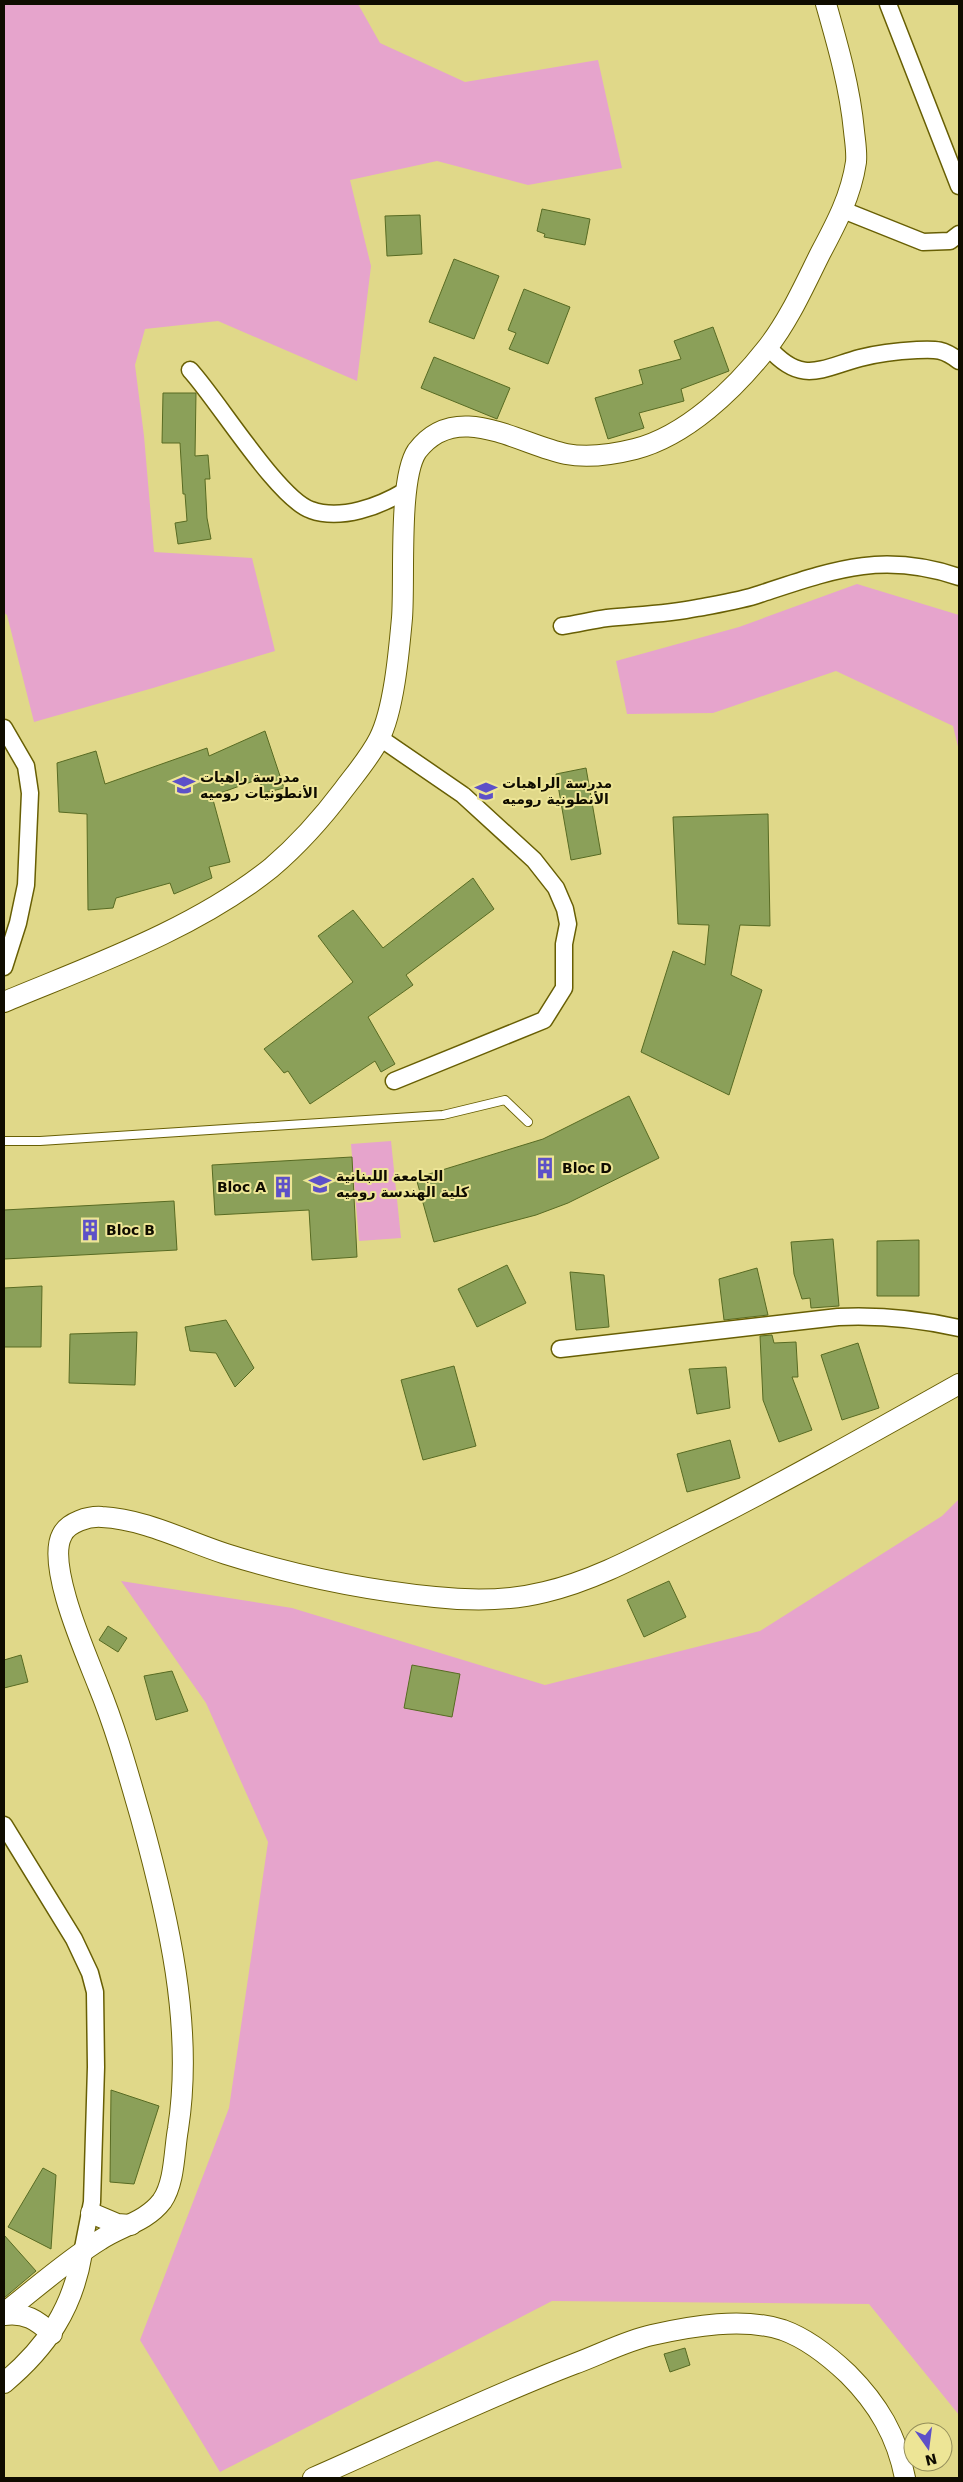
<svg xmlns="http://www.w3.org/2000/svg" width="963" height="2482" viewBox="0 0 963 2482" font-family="'DejaVu Sans','Noto Naskh Arabic',sans-serif">
  <style>
    .green { fill: #e6a4cc }
    .building { fill: #8ba059; stroke: #586b23 }
    .lines { fill: none; stroke-linecap: round; stroke-linejoin: round }
    .service-casing { stroke: #685f04; stroke-width: 10 }
    .minor-casing { stroke: #685f04; stroke-width: 19 }
    .tertiary-casing { stroke: #685f04; stroke-width: 22 }
    .service { stroke: #fff; stroke-width: 8 }
    .minor { stroke: #fff; stroke-width: 16 }
    .tertiary { stroke: #fff; stroke-width: 20 }
    .labels { text-anchor: middle; dominant-baseline: central; stroke-width: 4; stroke-linejoin: round; paint-order: stroke }
    .poi-label { font-size: 14px; font-weight: bold; fill: #0f0c00; stroke: #ede596; text-anchor: start }
  </style>
  <rect width="100%" height="100%" fill="#e0d889"/>
  <!-- green -->
  <g class="green">
    <path d="M4,4H358L380,43L465,82L598,60L622,168L528,185L437,161L350,180L371,266L357,381L218,321L145,329L135,365L144,436L154,552L252,558L275,651L153,688L34,722L7,615L4,613Z"/>
    <path d="M857,584L959,615V751L953,726L836,671L713,713L627,714L616,661L739,627Z"/>
    <path d="M391,1141L401,1238L359,1241L351,1144Z"/>
    <path d="M959,1499V2415L869,2304L552,2301L220,2472L140,2340L229,2108L268,1842L206,1703L121,1581L292,1608L545,1685L760,1631L942,1516Z"/>
  </g>
  <!-- building -->
  <g class="building">
    <path d="M542,209L590,219L585,245L544,237L545,234L537,231Z"/>
    <path d="M420,215L422,254L387,256L385,216Z"/>
    <path d="M454,259L499,276L474,339L429,322Z"/>
    <path d="M524,289L570,307L548,364L509,349L516,333L508,330Z"/>
    <path d="M713,327L729,371L681,389L684,401L639,413L644,428L608,439L595,398L643,384L639,370L681,359L674,341Z"/>
    <path d="M434,357L510,388L497,419L421,388Z"/>
    <path d="M163,393H196L195,456L208,455L210,479H205L207,518L211,539L178,544L175,523L187,521L185,494H183L180,443H162Z"/>
    <path d="M265,731L284,788L264,793L259,779L212,796L230,862L209,867L212,878L174,894L170,883L116,898L113,908L88,910L87,814L59,812L57,763L96,751L105,784L207,748L209,756Z"/>
    <path d="M586,768L601,854L571,860L556,774Z"/>
    <path d="M768,814L770,926L740,925L731,975L762,990L729,1095L641,1052L673,951L705,965L709,925L678,924L673,817Z"/>
    <path d="M473,878L494,909L406,975L413,985L368,1017L395,1064L381,1072L375,1061L310,1104L288,1071L284,1073L264,1049L353,982L318,936L353,910L383,948Z"/>
    <path d="M629,1096L659,1158L568,1203L536,1215L434,1242L416,1178L543,1139Z"/>
    <path d="M352,1157L357,1257L312,1260L309,1210L215,1215L212,1165Z"/>
    <path d="M174,1201L177,1250L4,1259V1210Z"/>
    <path d="M833,1239L839,1306L811,1308L810,1298L802,1299L794,1274L791,1242Z"/>
    <path d="M919,1240V1296H877V1241Z"/>
    <path d="M507,1265L526,1303L477,1327L458,1289Z"/>
    <path d="M757,1268L768,1315L724,1320L719,1279Z"/>
    <path d="M570,1272L604,1275L609,1327L576,1330Z"/>
    <path d="M42,1286L41,1347H4V1288Z"/>
    <path d="M226,1320L254,1368L235,1387L216,1353L190,1351L185,1327Z"/>
    <path d="M137,1332L135,1385L69,1383L70,1334Z"/>
    <path d="M772,1335L774,1343L796,1342L798,1377H792L812,1430L779,1442L763,1400L760,1336Z"/>
    <path d="M858,1343L879,1408L842,1420L821,1355Z"/>
    <path d="M454,1366L476,1446L423,1460L401,1380Z"/>
    <path d="M726,1367L730,1408L697,1414L689,1369Z"/>
    <path d="M730,1440L740,1478L687,1492L677,1454Z"/>
    <path d="M669,1581L686,1617L644,1637L627,1600Z"/>
    <path d="M108,1626L127,1638L118,1652L99,1640Z"/>
    <path d="M21,1655L28,1682L4,1688V1660Z"/>
    <path d="M412,1665L460,1674L452,1717L404,1708Z"/>
    <path d="M172,1671L188,1711L156,1720L144,1676Z"/>
    <path d="M111,2090L159,2106L134,2184L110,2182Z"/>
    <path d="M43,2168L56,2175L51,2249L8,2227Z"/>
    <path d="M4,2235L36,2271L4,2298Z"/>
    <path d="M685,2348L690,2365L670,2372L664,2354Z"/>
  </g>
  <g class="lines">
    <!-- service casing -->
    <g class="service-casing">
      <path id="service" d="M4,1141H40L443,1115L505,1100L528,1122"/>
    </g>
    <!-- minor casing -->
    <g class="minor-casing">
      <g id="minor">
        <path d="M888,4L959,186"/>
        <path d="M843,210L923,242L950,241L959,234"/>
        <path d="M768,347C801,385 820,369 860,358C879,353 897,351 917,350C936,349 944,349 959,361"/>
        <path d="M190,370C217,399 278,499 311,510C341,521 380,506 405,491"/>
        <path d="M562,626C577,624 592,620 607,618C637,615 668,614 697,608C718,604 740,601 760,594C833,570 882,551 959,577"/>
        <path d="M4,728L26,766L30,793L26,885L18,923L4,967"/>
        <path d="M380,738L463,795L534,860L556,888L565,909L568,924L564,944V988L544,1020L394,1081"/>
        <path d="M560,1349L838,1317C879,1315 919,1319 959,1328"/>
        <path d="M4,1825L74,1939L90,1973L95,1992L96,2067L92,2202L82,2253"/>
      </g>
    </g>
    <!-- tertiary casing -->
    <g class="tertiary-casing">
      <g id="tertiary">
        <path d="M4,1002C93,965 195,929 271,868C298,845 323,817 344,789C356,773 370,757 379,739C394,710 399,651 402,618C405,580 398,479 417,451C456,399 518,444 566,454C587,458 615,454 635,449C686,436 735,389 767,348C789,320 804,286 820,254C836,224 851,196 856,162C857,152 855,141 854,131C850,88 838,46 826,4"/>
        <path d="M91,2213L117,2224L131,2225"/>
        <path d="M4,2313C35,2289 66,2261 100,2240C121,2226 146,2222 162,2201C175,2182 174,2151 178,2129C194,2026 168,1916 141,1818C128,1773 116,1729 98,1685C86,1654 46,1565 62,1535C68,1522 89,1516 102,1517C144,1519 186,1541 226,1554C293,1575 365,1590 435,1597C472,1601 509,1601 545,1592C596,1580 644,1553 690,1530C781,1484 870,1434 959,1384"/>
        <path d="M4,2315C25,2312 37,2320 52,2334"/>
        <path d="M4,2383C47,2347 73,2308 82,2253"/>
        <path d="M313,2478C400,2440 485,2398 574,2364C599,2355 625,2341 652,2335C692,2326 743,2317 783,2330C808,2339 829,2356 848,2374C878,2404 897,2436 905,2478"/>
      </g>
    </g>
    <!-- service -->
    <use href="#service" class="service"/>
    <!-- minor -->
    <use href="#minor" class="minor"/>
    <!-- tertiary -->
    <use href="#tertiary" class="tertiary"/>
  </g>
  <!-- icons -->
  <defs>
    <g id="school-bare" transform="scale(1.725)"><path d="M0-5L7-2L0 1L-7-2ZM-4 1L0 2.5L4 1V4Q0 6-4 4Z" fill="#5d50c8" stroke="#ede596" stroke-width="2.5" paint-order="stroke"/></g>
    <g id="building-bare" transform="scale(1.725)"><path d="M-4-6H4V6H1V3H-1V6H-4ZM-2.5-4.3h1.7v1.8h-1.7ZM.8-4.3h1.7v1.8H.8ZM-2.5-1h1.7V.8h-1.7ZM.8-1h1.7V.8H.8Z" fill="#5d50c8" stroke="#ede596" stroke-width="2.5" paint-order="stroke"/></g>
    <g id="university-bare" transform="scale(1.725)"><path d="M0-5L7-2L0 1L-7-2ZM-4 1L0 2.5L4 1V4Q0 6-4 4Z" fill="#5d50c8" stroke="#ede596" stroke-width="2.5" paint-order="stroke"/></g>
  </defs>
  <g fill-rule="evenodd">
    <use href="#school-bare" x="184" y="785"/>
    <use href="#school-bare" x="486" y="791"/>
    <use href="#building-bare" x="545" y="1168"/>
    <use href="#university-bare" x="320" y="1184"/>
    <use href="#building-bare" x="283" y="1187"/>
    <use href="#building-bare" x="90" y="1230"/>
  </g>
  <g class="labels">
    <!-- poi labels -->
    <g class="poi-label">
      <text x="200" y="777">مدرسة راهبات<tspan x="200" dy="16">الأنطونيات روميه</tspan></text>
      <text x="502" y="783">مدرسة الراهبات<tspan x="502" dy="16">الأنطونية روميه</tspan></text>
      <text x="562" y="1168">Bloc D</text>
      <text x="336" y="1176">الجامعة اللبنانية<tspan x="336" dy="16">كلية الهندسة روميه</tspan></text>
      <text x="266" y="1187" text-anchor="end">Bloc A</text>
      <text x="106" y="1230">Bloc B</text>
    </g>
  </g>
  <!-- border -->
  <rect width="963" height="2482" fill="none" stroke="#0f0c00" stroke-width="10"/>
  <!-- north arrow -->
  <g transform="translate(928 2447) rotate(166)"><circle r="24" fill="#ede596" stroke="#948e5a"/>
  <path d="M0-4L9 19L0 12L-9 19Z" fill="#5d50c8"/>
  <text y="-8" font-size="14" font-weight="bold" text-anchor="middle" fill="#0f0c00">N</text>
  </g>
</svg>
